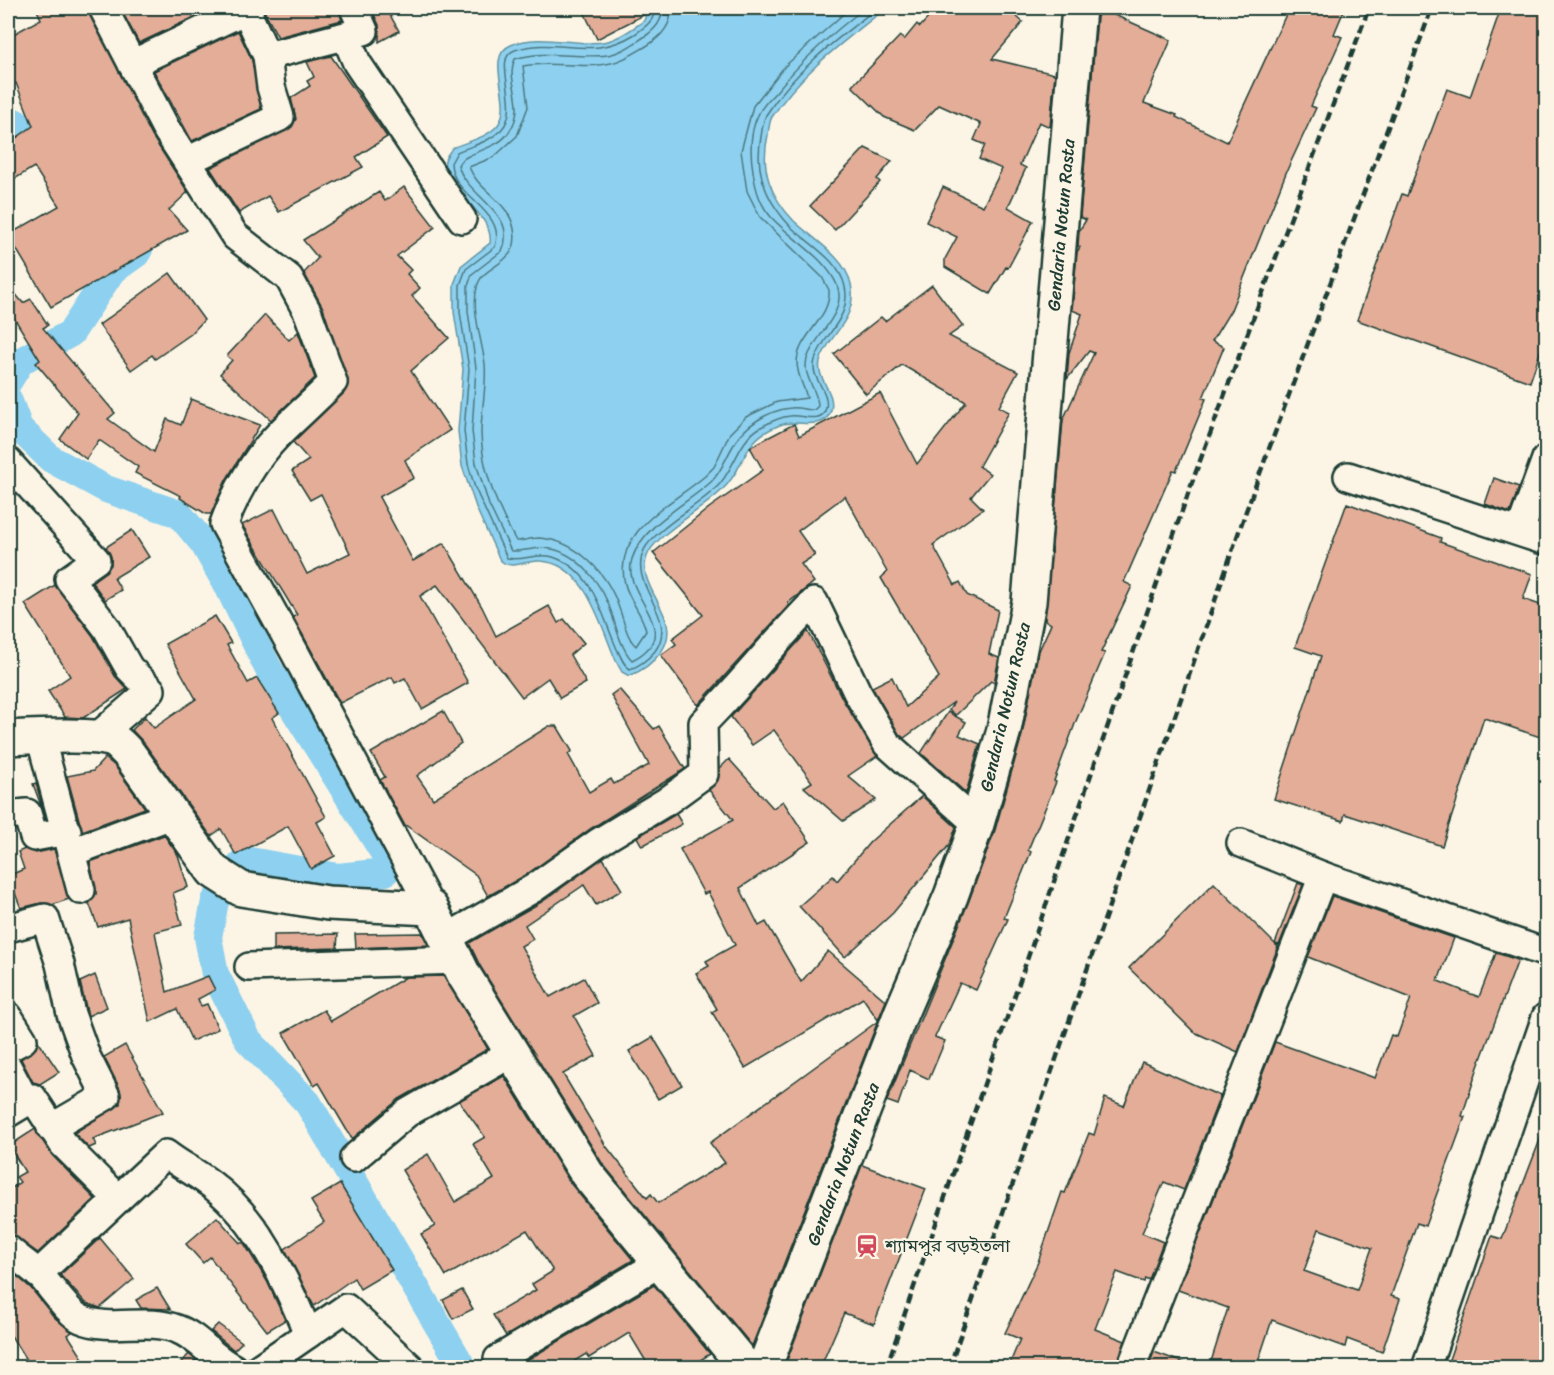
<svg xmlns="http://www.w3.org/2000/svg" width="1554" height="1375" viewBox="0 0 1554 1375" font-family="Sriracha,'Noto Sans Bengali',sans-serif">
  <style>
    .water { fill: #8ed0ef; stroke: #6295a4; stroke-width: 1.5 }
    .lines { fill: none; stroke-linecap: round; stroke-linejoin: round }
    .shore { stroke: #4b787f; stroke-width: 1.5 }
    .canal { stroke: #8ed0ef; stroke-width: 28 }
    .building { fill: #e3ad98; stroke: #1f3d34; stroke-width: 1.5; fill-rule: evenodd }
    .street-casing { stroke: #1f3d34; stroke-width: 32 }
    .secondary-casing { stroke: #1f3d34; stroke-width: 38 }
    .street { stroke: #fcf5e5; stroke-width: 27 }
    .secondary { stroke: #fcf5e5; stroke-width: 33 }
    .rail { stroke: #1f3d34; stroke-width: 4.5; stroke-dasharray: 9 4.5; stroke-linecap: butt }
    .labels { text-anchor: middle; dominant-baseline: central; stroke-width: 4.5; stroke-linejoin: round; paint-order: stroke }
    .street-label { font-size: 18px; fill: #1f3d34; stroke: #fcf5e5 }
    .poi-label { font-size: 18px; fill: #1f3d34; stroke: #fcf5e5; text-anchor: start }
  </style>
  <rect width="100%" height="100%" fill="#fcf5e5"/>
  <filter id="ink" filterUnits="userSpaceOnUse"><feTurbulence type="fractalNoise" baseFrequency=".0167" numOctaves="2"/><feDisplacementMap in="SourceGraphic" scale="12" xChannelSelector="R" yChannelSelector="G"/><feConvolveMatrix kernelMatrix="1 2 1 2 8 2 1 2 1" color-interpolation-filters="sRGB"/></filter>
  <g filter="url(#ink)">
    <!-- water -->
    <path class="water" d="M648,8H886C846,40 800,73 772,117C769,122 769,129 768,135C760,169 770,196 794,221C813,239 845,257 851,284C859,320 827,335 820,362C816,379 836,392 831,410C825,433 797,418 780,425C740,440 748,465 722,490C705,508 660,532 649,552C630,587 687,616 661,652C652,664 642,671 629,676L622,672L617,663C601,628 587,563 540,561C525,560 512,571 500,560L477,510L462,466L458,431L463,369L454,312V284L461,266L490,243C495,213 438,187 445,160C446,156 450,152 452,148C467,141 485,139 497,126C516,104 482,57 511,45C541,32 578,48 608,41C621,38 633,28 644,21Z"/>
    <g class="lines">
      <!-- shore -->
      <g class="shore">
        <path d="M662,8C663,21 655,30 644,37C633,44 621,53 607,55C577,59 545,49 515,59C504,81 529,103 509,132C497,151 465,151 458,165C466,197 519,212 502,251L472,274L468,286V311L476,368L472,431L476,463L489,505L511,551C524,552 537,546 552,549C580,555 604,587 612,614C616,628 622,650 632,660C688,632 620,596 632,559C643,525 685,505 711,482C722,471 725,459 733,446C743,426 769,410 791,408C798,407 807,410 814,410L818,406C818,390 802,377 807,359C814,335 848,313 837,285C825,257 791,239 771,217C760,205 755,187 753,171C750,153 750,130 759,113C763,105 770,98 776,92C802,60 832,33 865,8"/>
        <path d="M671,8C672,24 662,36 648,45C636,52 625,60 611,63C583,70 552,60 523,66L528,107L517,136L494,157L469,167C478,191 509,201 514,229C521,266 482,263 477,287C471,311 482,340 485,364C487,387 481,410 481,433C482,470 498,509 516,541C524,541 531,538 539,538C577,540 608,574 619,608C624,620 626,637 636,646L646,631C643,614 629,601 625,584C612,531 671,505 705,476L714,467L730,433L746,417L777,402L807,398C804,386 797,376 797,362C798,335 831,319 829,290L822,277L760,217L747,191L741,151L753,106L785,66L850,8"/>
        <path d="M655,11C652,23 645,27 635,34C590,62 558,36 515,50C490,58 524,107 501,130C488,143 473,145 457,152L451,163C452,198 507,210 495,247L466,269L460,285V312L469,369L464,431L468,464L475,488L507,558C522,562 537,552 553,557C594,570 602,616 617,649C621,657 623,665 630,669C640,666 648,659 655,651C680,616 627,587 644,550C652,532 700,504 716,488C735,470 737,441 761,427C770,422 780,417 790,416C802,414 822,425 826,408C830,390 809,378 815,360C823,334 852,318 845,287C840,261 809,244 791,227C767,202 754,172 761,137C762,130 763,121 766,115C793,72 838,38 877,8"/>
      </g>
      <!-- canal -->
      <g class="canal">
        <path d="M8,119L62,146"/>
        <path d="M8,382L21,361L71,333L111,272L136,254L139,249"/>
        <path d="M8,399L19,428L51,459L106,489L179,514L204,544L230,590L268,668L391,864L385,872L338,877L244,860L215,901L208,937L215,974L248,1040L308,1103L463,1368"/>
      </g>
    </g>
    <!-- building -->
    <g class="building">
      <path d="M36,8H87L152,136L188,192L169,210L187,230L51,307L8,235L59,206L34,167L8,183V144L33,126L16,83L8,88V37L41,19Z"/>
      <path d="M120,8H214L139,43Z"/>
      <path d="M265,8H338L342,20L278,37L265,13Z"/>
      <path d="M371,8H386L399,31L379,42V25Z"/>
      <path d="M582,8H657L597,39Z"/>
      <path d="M937,8H1006L1023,22L992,59L1055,74L1050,127L1039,122L1020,165L1026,168L1008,207L1033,221L1008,268L1006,267L990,294L945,267V259L957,237L926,222L943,187L983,206L1002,169L979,159L985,145L974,140L981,124L939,105L915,130L884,117L852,86L900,36L904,40L917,24L920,27Z"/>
      <path d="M1289,8H1345L1334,34L1342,37L1311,106L1316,108L1288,168L1231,310L1212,341L1224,347L1203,398L1206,399L1176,471L1173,470L1124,582L1132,586L1101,652L1105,653L1076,721L1054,781L1056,782L1028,850L1031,852L1004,918L1008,919L976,990L960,983L935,1037L945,1041L929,1079L910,1070L898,1105L887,1101L968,903L995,830L1022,735L1038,653L1051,624L1045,620L1063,420L1094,353L1089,351L1067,379L1069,353L1082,314L1072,310L1077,252L1080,247L1078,246L1079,231L1086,220L1080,217L1097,17L1101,9L1171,40L1144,103L1177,115L1176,117L1227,142Z"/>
      <path d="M1501,8H1546V335L1530,382L1357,320L1402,194L1407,196L1447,89L1470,97Z"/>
      <path d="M238,31L252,60L261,109L192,141L154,71Z"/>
      <path d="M331,56L387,137L356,157L363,167L279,212L268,196L239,213L210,168L292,127L296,119L291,98L310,86L307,81L314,77L307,62Z"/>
      <path d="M865,148L892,161L877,179L880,182L835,230L810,206Z"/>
      <path d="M404,187L435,227L397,256L411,270L407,274L420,288L412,296L449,338L411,371L450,430L405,460L414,478L379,497L413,561L444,543L482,607L496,636L549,606L558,623L564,619L584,643L570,655L586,683L560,698L548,678L522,697L437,585L420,596L468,683L422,709L405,678L395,683L392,677L340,703L293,617L297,615L242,525L274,509L307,574L350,553L321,494L310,500L292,471L309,460L293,442L344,393L348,385L323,308L304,273L318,258L303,240L379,192L385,201Z"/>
      <path d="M170,273L204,320L191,334L155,359L152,355L131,370L99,325Z"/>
      <path d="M932,285L963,326L949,336L1018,372L999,407L1009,412L979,466L990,474L971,497L983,509L933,545L955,585L960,582L967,595L998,610L989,654L999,658L994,683L991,681L956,715L949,710L954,702L904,738L899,734L872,687L892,677L906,707L939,677L881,578L887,572L845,496L798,531L815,555L801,564L814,582L788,603L789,605L698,705L661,655L676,644L672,639L703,615L653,553L709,508L763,470L750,447L794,424L799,436L880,393L917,464L966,402L902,365L866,394L834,354L881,317L885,321Z"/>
      <path d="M13,291L23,303L31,299L48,325L43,328L115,413L108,419L154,452L167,419L181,425L191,399L260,425L226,480L211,514H206L180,498L181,496L135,473L138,467L99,440L86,459L60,439L78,413L36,363L40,360L8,308V295Z"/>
      <path d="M265,315L289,340L298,332L315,378L271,420L220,374L232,360L227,356Z"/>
      <path d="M1494,478L1519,487L1510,513L1485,504Z"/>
      <path d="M1347,503L1441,538L1440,542L1532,574L1523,599L1546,607V739L1484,718L1442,846L1345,814L1343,821L1274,799L1321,656L1295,647Z"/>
      <path d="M132,530L149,557L114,578L121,590L105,600L92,582L111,565V557L106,547Z"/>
      <path d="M55,585L93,636L115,676L127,689L83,718L65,717L48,691L70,676L25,604Z"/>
      <path d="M215,616L231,643L227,645L248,683L257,678L279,713L272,718L326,817L317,822L335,856L311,869L288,826L236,855L221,829L211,836L144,743L132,730L145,717L154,728L196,699L165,644Z"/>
      <path d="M808,631L843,700L877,756L848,776L876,800L843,821L804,787L812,782L774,730L752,745L731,717Z"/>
      <path d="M619,689L654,729L659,726L685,769L590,829L526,875L488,896L476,875L404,824L380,780L385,777L371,753L443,711L461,743L417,776L433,799L549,726H557L572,751L568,754L589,792L611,779L614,784L649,765L611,695Z"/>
      <path d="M948,712L966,722L959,735L980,744L966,793L921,753Z"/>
      <path d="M105,758L115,766L145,808L82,831L67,776L93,771Z"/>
      <path d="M729,759L773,808L783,801L810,842L740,888L759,926L766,922L801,982L828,951L886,1001L878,1020L863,998L745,1068L712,1012L717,1009L696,973L709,966L706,961L735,945L708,892L704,894L680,849L733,820L709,790L718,780L720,768Z"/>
      <path d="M36,783L46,819L33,784Z"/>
      <path d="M922,796L956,827L950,844L893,913L845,957L799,906L833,876L837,881L870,842Z"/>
      <path d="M676,814L682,824L642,846L637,837Z"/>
      <path d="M164,835L178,855L188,887L173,893L182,925L155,932L167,992L208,976L215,990L198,999L201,1006L207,1004L218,1029L192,1041L177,1009L150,1022L128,918L98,927L89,903L96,894L90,862Z"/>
      <path d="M25,849L36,853L54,849L69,899L52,905L41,903L21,908L8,876L24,869L18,852Z"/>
      <path d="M603,858L622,890L596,905L584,885L525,925L533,939L521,946L550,997L584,978L597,1003L574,1016L596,1056L563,1074L606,1146L647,1198L651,1194L658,1203L725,1163L710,1143L878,1021L752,1346L602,1163L480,966L469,943L543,901Z"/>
      <path d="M1214,883L1275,944L1298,883L1303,885L1279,945L1275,944L1278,947L1238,1052L1194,1032L1129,968Z"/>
      <path d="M1332,896L1454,938L1438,981L1479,997L1496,953L1518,960L1478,1067L1462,1116L1465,1117L1425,1226L1417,1223L1391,1296L1400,1299L1382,1352L1347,1339L1345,1347L1272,1320L1256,1368H1209L1228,1308L1178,1290L1275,1042L1375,1078L1391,1035L1397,1037L1411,998L1308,957ZM1319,1229L1372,1248L1357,1290L1304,1271Z"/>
      <path d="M422,933L428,945L356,948L355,934Z"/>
      <path d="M338,934L337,948L274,950V935Z"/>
      <path d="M95,975L107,1007L88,1016L80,982Z"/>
      <path d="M444,976L488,1049L399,1099L352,1139L319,1083L314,1086L283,1033L324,1010L331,1021L406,977Z"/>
      <path d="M653,1037L682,1085L658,1099L629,1051Z"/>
      <path d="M38,1041L59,1072L40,1084L33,1082L21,1059L36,1048Z"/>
      <path d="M125,1045L163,1112L93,1139L96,1145L89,1148L74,1133L120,1104V1089L104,1057Z"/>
      <path d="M1142,1062L1220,1096L1184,1190L1164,1182L1142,1233L1163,1242L1149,1280L1145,1278L1144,1282L1117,1272L1095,1329L1125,1341L1116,1368H1008L1020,1339L1005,1333L1038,1262L1062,1192L1065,1193L1089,1133L1094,1135L1105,1098L1124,1106Z"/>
      <path d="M504,1076L571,1184L633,1260L506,1336L493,1315L536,1290L532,1284L553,1271L527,1230L446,1276L421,1234L435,1226L402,1170L428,1154L455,1202L494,1179L473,1144L485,1137L459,1101Z"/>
      <path d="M35,1129L52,1155L95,1199L38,1253L8,1232V1191L20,1182L16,1177L25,1172L9,1146Z"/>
      <path d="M1543,1132L1546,1133V1368H1446L1492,1236L1502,1239Z"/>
      <path d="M862,1165L926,1189L874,1324L844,1313L820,1368H784Z"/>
      <path d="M340,1184L392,1270L360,1289L354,1278L314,1306L285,1249L324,1222L311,1201Z"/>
      <path d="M217,1217L240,1243H244L267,1281L285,1320L267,1331L210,1257L203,1263L186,1244Z"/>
      <path d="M100,1238L134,1279L100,1308L86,1303L60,1275Z"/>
      <path d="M8,1269L30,1287L54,1317L72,1332L68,1335L89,1368H31L8,1331Z"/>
      <path d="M654,1285L710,1354L688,1368H650L629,1333L589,1358L586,1354L563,1368H525L522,1363Z"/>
      <path d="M157,1288L170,1309L141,1308L136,1300Z"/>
      <path d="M462,1290L473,1309L453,1319L443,1300Z"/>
      <path d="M218,1324L242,1342L234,1350L211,1331Z"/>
      <path d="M1154,1352L1190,1365V1368H1148Z"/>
      <path d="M189,1354L202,1366L204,1368H176Z"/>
    </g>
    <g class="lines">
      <!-- street casing -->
      <g class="street-casing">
        <g id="street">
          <path d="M103,8L166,129L235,236L289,278L308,313L333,382C316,400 297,416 279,434C255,458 235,493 224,524L294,651L431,908"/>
          <path d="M349,37V44L357,63L462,219"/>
          <path d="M267,56L364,31L354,8"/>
          <path d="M132,64L250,8"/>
          <path d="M187,161L280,117L271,87L267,56L245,8"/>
          <path d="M8,462L96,560L69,579L106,627L129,668L151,690L97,737"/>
          <path d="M1348,476L1546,541"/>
          <path d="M1520,531L1546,459"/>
          <path d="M40,736L81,890"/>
          <path d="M8,815L27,813L34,837L67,831"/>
          <path d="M1241,843L1323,876L1546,953"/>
          <path d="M72,852L174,814"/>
          <path d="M8,928L45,918L60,964L71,1014L86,1056L106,1096L51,1128"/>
          <path d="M445,939L534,888L599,842L667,801L704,774L703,723C742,684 775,641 814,602L857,692L887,744L977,824"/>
          <path d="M249,967L457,960"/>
          <path d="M8,1016L23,1040L8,1048"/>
          <path d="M8,1068L26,1102"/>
          <path d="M8,1113L33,1098L63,1144L117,1198"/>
          <path d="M354,1158L407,1113L512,1053"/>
          <path d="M9,1250C19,1259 31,1267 41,1276C51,1287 69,1314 81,1319C112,1332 146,1317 177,1329C199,1337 212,1358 233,1368"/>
          <path d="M38,1274L166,1154C180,1165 197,1173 212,1185C258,1220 287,1282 308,1334"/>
          <path d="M498,1359L658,1264"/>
          <path d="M259,1368L346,1308L411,1368"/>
          <path d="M1131,1368L1323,876"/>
          <path d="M1426,1368L1546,1017"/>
        </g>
      </g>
      <!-- secondary casing -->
      <g class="secondary-casing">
        <g id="secondary">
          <path d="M8,738C28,737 98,733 115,741C120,744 125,750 129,754L213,871L241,889L328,903L431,908L464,975L587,1174L746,1368"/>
          <path d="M764,1368L901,1013L951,896L977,824L1004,730L1029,602L1079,8"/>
        </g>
      </g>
      <!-- street -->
      <use href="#street" class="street"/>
      <!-- secondary -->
      <use href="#secondary" class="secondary"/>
      <!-- rail -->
      <g class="rail">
        <path d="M886,1368L1191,485L1369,8"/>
        <path d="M949,1368L1246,511L1432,8"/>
      </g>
    </g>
  </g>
  <!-- icons -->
  <defs>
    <g id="station-bare" transform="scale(1.8)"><path d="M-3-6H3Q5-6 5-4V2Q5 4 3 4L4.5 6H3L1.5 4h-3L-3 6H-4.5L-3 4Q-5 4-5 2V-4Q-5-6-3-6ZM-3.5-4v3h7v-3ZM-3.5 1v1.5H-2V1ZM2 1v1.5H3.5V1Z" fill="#d1495b" stroke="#fcf5e5" stroke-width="2.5" paint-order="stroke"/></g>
  </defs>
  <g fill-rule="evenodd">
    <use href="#station-bare" x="867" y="1246"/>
  </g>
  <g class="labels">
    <!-- street labels -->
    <g class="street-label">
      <text transform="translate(1061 225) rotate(-85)">Gendaria Notun Rasta</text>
      <text transform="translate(1005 707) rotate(-77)">Gendaria Notun Rasta</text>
      <text transform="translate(843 1164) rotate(-69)">Gendaria Notun Rasta</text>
    </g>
    <!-- poi labels -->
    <g class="poi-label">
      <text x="885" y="1246">শ্যামপুর বড়ইতলা</text>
    </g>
  </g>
  <!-- margin -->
  <rect width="1554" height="1375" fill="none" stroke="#fcf5e5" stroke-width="30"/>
  <rect x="15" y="15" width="1524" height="1345" fill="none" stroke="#1f3d34" stroke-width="2" filter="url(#ink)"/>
</svg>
